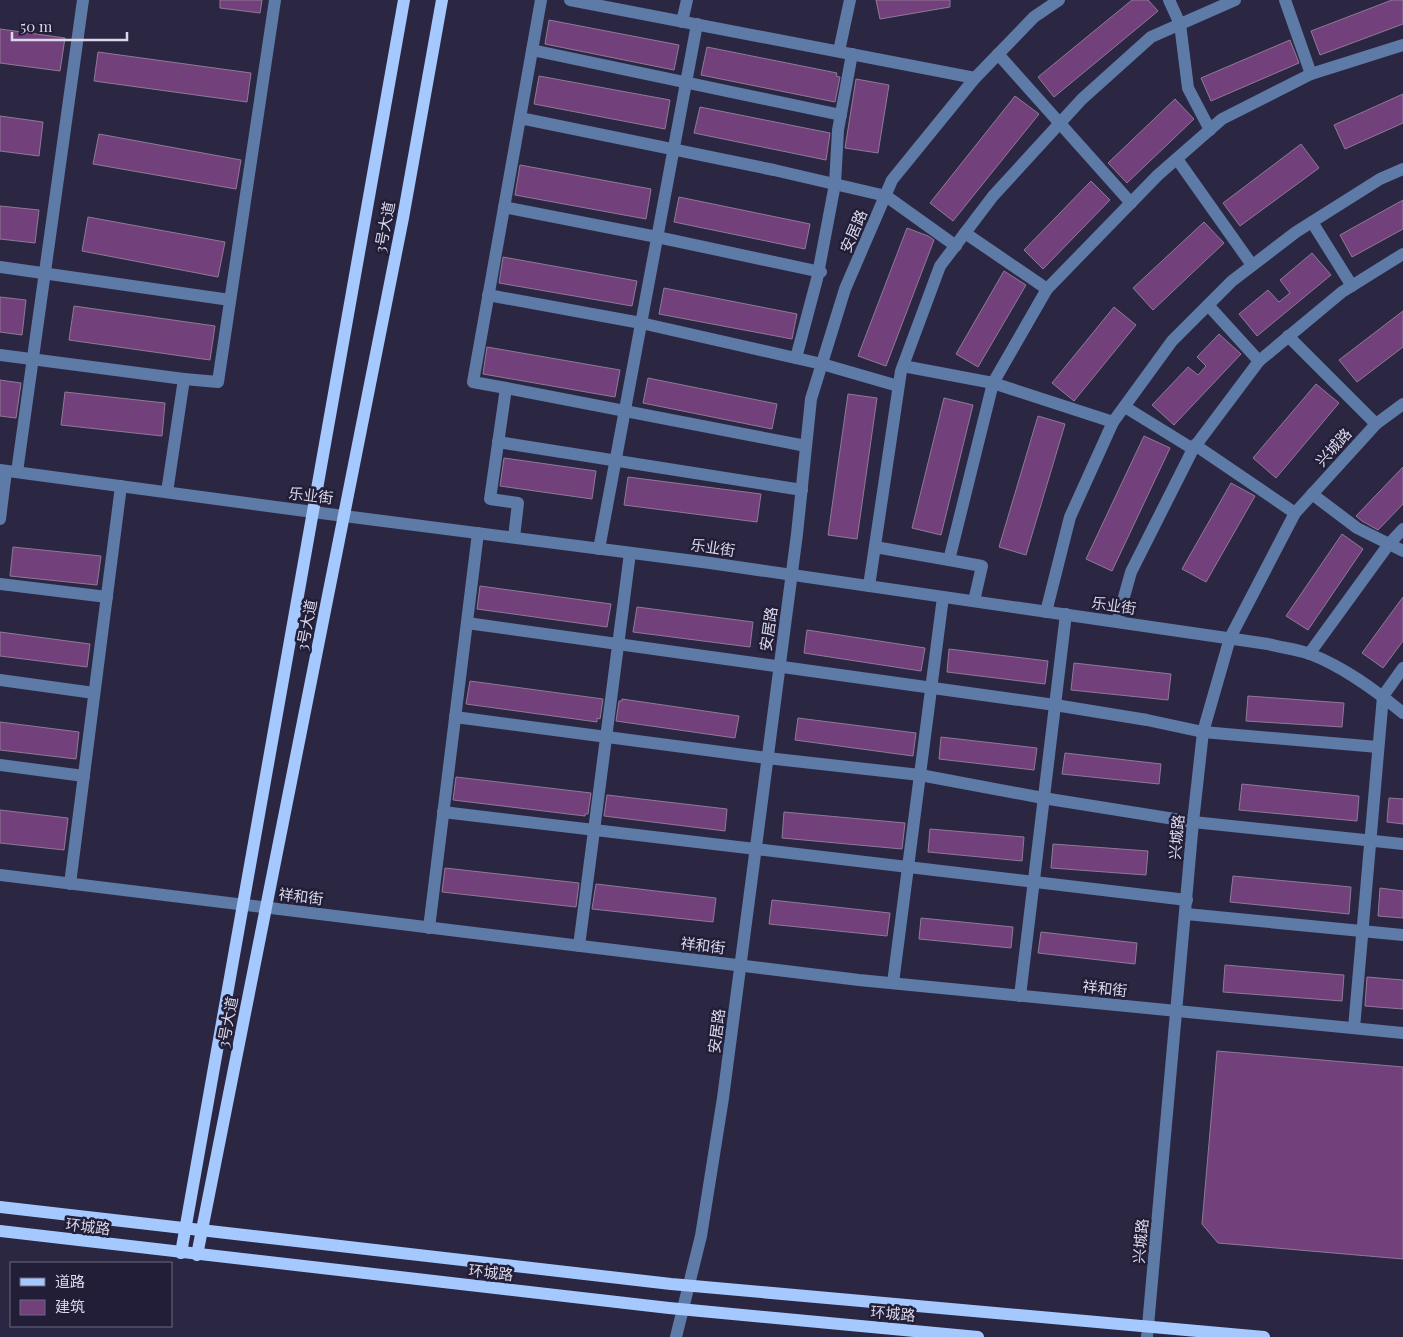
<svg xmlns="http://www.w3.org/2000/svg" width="1403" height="1337" viewBox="0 0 1403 1337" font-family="'Playfair Display','Noto Sans SC',serif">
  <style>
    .building { fill: #72417c; stroke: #907995 }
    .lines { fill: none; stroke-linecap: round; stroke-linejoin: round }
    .minor { stroke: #5e7aa6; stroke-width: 12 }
    .major { stroke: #a5c9ff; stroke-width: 12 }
    .labels { text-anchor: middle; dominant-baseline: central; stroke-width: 5; stroke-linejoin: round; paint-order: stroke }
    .street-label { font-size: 15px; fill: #dad8ea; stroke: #221e38 }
  </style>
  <rect width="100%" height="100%" fill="#2b2743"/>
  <!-- building -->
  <g class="building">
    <path d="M220,0H262L260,13L220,8Z"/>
    <path d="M876,0H950V7L880,19Z"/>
    <path d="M1132,0H1148L1158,11L1054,97L1038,77Z"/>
    <path d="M1392,0H1403V24L1320,55L1311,31Z"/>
    <path d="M549,20L679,45L674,70L545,44Z"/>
    <path d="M0,29L65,38L60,71L0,63Z"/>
    <path d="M1290,40L1299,63L1211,101L1201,78Z"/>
    <path d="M707,47L837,73L836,76L840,77L835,102L701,75Z"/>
    <path d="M98,52L251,73L247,102L94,81Z"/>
    <path d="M539,76L670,100L665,129L534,104Z"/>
    <path d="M856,79L889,85L878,153L845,148Z"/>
    <path d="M1403,94V123L1345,149L1334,125Z"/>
    <path d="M1015,96L1039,114L953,221L930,203Z"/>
    <path d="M1175,99L1194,119L1127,183L1108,163Z"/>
    <path d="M700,107L830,133L826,160L694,133Z"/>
    <path d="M0,116L43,122L39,156L0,151Z"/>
    <path d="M99,134L241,160L236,189L93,164Z"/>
    <path d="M1301,144L1319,168L1240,226L1223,203Z"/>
    <path d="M520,165L651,189L646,219L515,195Z"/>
    <path d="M1091,181L1110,200L1043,269L1024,250Z"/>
    <path d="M679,197L810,224L805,249L674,222Z"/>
    <path d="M1403,200V229L1352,257L1340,235Z"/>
    <path d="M0,206L39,210L35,243L0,239Z"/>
    <path d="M88,217L225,242L218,277L82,251Z"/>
    <path d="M1204,222L1224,243L1153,310L1133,288Z"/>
    <path d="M907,228L928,236L934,240L886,366L858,356Z"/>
    <path d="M1312,253L1331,275L1257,336L1239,314L1268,290L1279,302L1290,293L1280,280Z"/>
    <path d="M503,257L637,281L632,306L499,283Z"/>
    <path d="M1004,271L1026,285L978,367L956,354Z"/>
    <path d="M664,288L797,314L792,339L659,314Z"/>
    <path d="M0,297L26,300L22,335L0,332Z"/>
    <path d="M74,306L215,326L210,360L69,340Z"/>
    <path d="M1114,307L1136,325L1074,401L1052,383Z"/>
    <path d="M1403,311V347L1357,382L1339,360Z"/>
    <path d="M1219,334L1241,354L1174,425L1152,405L1188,367L1198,375L1206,366L1197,357Z"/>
    <path d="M487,347L620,370L615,397L483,374Z"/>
    <path d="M648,378L777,404L772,429L643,403Z"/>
    <path d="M0,380L21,383L16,418L0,416Z"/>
    <path d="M1316,384L1339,403L1276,478L1253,458Z"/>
    <path d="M65,392L165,403L162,436L61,425Z"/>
    <path d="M848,394L877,398L857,539L828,535Z"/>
    <path d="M944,398L973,405L941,535L912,528Z"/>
    <path d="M1038,416L1065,424L1026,555L999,547Z"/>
    <path d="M1144,436L1170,448L1112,571L1086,559Z"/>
    <path d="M504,458L596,471L592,499L500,486Z"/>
    <path d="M1403,467V504L1378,530L1362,521L1356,516Z"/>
    <path d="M628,477L761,494L757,522L624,505Z"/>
    <path d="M1231,483L1255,496L1206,582L1182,569Z"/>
    <path d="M1342,534L1363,549L1308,630L1286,616Z"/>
    <path d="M13,547L101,556L97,585L10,576Z"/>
    <path d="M480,586L611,604L607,627L477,609Z"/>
    <path d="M1403,597V641L1383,668L1362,653Z"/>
    <path d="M637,607L753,622L750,647L633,632Z"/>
    <path d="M807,630L925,648L921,671L804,653Z"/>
    <path d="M0,632L90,644L87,667L0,656Z"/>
    <path d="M949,649L1048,661L1045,684L947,672Z"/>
    <path d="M1074,663L1171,674L1168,700L1071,690Z"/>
    <path d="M470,681L603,699L600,719L597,718V722L466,704Z"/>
    <path d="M1248,696L1344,703L1342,727L1246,721Z"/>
    <path d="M622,699L739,716L735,738L616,721L619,701H622Z"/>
    <path d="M798,718L916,733L913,756L795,740Z"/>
    <path d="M0,722L79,732L76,759L0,750Z"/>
    <path d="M941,737L1037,748L1034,770L939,759Z"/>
    <path d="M1065,753L1161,764L1159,784L1062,774Z"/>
    <path d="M456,777L591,793L588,814H585V816L453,800Z"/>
    <path d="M1242,784L1359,796L1357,821L1239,810Z"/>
    <path d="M607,795L727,809L725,831L604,816Z"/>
    <path d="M1389,798L1403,799V824L1387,822Z"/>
    <path d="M0,810L68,818L64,850L0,843Z"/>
    <path d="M784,812L905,823L902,849L782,838Z"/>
    <path d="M930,829L1024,837L1022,861L928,852Z"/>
    <path d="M1053,844L1148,851L1146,875L1051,868Z"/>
    <path d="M445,868L579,883L576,907L442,892Z"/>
    <path d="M1233,876L1351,887L1349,914L1230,902Z"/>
    <path d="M596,884L716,898L713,922L592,909Z"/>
    <path d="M1380,888L1403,891V918L1378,916Z"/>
    <path d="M772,900L890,913L887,936L769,924Z"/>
    <path d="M921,918L1013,927L1011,948L919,939Z"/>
    <path d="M1041,932L1137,943L1135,964L1038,953Z"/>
    <path d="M1225,965L1344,975L1342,1001L1223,992Z"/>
    <path d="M1367,977L1403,980V1009L1365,1006Z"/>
    <path d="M1217,1051L1403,1067V1259L1218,1243L1202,1224Z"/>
  </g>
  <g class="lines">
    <!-- minor -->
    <g class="minor">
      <path d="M570,0L975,78"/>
      <path d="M1169,0L1180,24L1188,88L1210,130"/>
      <path d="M1285,0L1311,74"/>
      <path d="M682,22L687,0"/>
      <path d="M532,50L841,115"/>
      <path d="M839,51L850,0"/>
      <path d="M998,54L1131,203"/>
      <path d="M520,118L774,170L886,196L956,246"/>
      <path d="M1177,159L1252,265"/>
      <path d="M504,207L657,237L821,272"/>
      <path d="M1312,222L1352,286"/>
      <path d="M965,233L1047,289"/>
      <path d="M0,267L230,300"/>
      <path d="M488,295L641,323L822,364L898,386"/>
      <path d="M1208,305L1259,361"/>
      <path d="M1288,336L1376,424"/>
      <path d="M0,355L184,379"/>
      <path d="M796,358L817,279L835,184L838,130L852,54"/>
      <path d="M903,366L993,383L1113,422"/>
      <path d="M506,388L806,446"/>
      <path d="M1125,407L1193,449"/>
      <path d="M498,442L802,490"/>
      <path d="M1195,445L1295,513"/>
      <path d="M0,470L313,512L710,563L1268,644C1282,648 1297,649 1310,654C1344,667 1375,690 1403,713"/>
      <path d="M17,472L83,0"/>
      <path d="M167,492L184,379L218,382L275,0"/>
      <path d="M1312,494L1357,528L1403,551"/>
      <path d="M0,519L6,471"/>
      <path d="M514,537L518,503L490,499L506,388L473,382L541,0"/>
      <path d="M875,547L949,560"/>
      <path d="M599,549L697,24"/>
      <path d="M0,584L107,597"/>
      <path d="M869,586L901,371L940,266L993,196L1082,99L1151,37L1235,0"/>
      <path d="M974,601L982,566L949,560L993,383L1047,289L1158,175L1222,119L1311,74L1403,45"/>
      <path d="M1046,612L1070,517L1113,422L1172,341L1232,281L1296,232L1380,179L1403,169"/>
      <path d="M1117,622L1131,572L1193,449L1259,361L1342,292L1403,254"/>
      <path d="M467,623L1055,705L1147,720L1203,732L1378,747"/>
      <path d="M1309,654L1389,544L1403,529"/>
      <path d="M0,680L94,693"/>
      <path d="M455,717L767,758L920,775L1043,798L1193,822L1403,844"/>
      <path d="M0,765L84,776"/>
      <path d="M443,812L1187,900"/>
      <path d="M0,875L859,980L1403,1033"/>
      <path d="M70,884L121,486"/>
      <path d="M1186,914L1403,935"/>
      <path d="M429,928L478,533"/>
      <path d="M579,946L630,553"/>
      <path d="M893,983L943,597"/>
      <path d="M1020,996L1066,614"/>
      <path d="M1354,1028L1383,696L1403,668"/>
      <path d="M676,1337L701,1236L723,1098L797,534L811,399L845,289L892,180L975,78L1034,17L1059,0"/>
      <path d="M1147,1337L1193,822L1203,732L1230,638L1295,513L1376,424L1403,404"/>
    </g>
    <!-- major -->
    <g class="major">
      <path d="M0,1207L671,1284L1264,1337"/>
      <path d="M0,1231L669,1308L978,1337"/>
      <path d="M181,1253L404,0"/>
      <path d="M197,1255L403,218L442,0"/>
    </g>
  </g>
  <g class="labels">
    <!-- street labels -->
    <g class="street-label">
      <text transform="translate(384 227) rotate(-79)">3号大道</text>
      <text transform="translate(853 231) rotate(-67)">安居路</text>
      <text transform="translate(1333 447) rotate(-48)">兴城路</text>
      <text transform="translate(311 495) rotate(7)">乐业街</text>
      <text transform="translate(713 547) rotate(8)">乐业街</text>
      <text transform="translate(1114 605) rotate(8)">乐业街</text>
      <text transform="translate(306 625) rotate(-79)">3号大道</text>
      <text transform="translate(768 629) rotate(-82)">安居路</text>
      <text transform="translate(1176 837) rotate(-85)">兴城路</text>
      <text transform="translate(301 896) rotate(7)">祥和街</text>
      <text transform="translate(703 945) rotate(7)">祥和街</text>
      <text transform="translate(1105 988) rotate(6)">祥和街</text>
      <text transform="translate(227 1022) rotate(-79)">3号大道</text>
      <text transform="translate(716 1031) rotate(-83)">安居路</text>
      <text transform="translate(88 1226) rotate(7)">环城路</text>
      <text transform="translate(1140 1241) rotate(-85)">兴城路</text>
      <text transform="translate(491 1272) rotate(6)">环城路</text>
      <text transform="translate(893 1313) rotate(5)">环城路</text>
    </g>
  </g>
  <!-- legend -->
  <rect x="10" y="1262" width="162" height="65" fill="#221e38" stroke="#6c687f"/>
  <rect x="20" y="1278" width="25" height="8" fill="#a5c9ff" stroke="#6c687f"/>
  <text x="55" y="1287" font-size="15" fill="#dad8ea">道路</text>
  <rect x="20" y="1300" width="25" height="15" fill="#72417c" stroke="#6c687f"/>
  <text x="55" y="1312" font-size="15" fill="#dad8ea">建筑</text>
  <!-- scale -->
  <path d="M12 32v8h115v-8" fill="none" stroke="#dad8ea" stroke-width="2.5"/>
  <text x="20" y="32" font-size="15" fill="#dad8ea" stroke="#221e38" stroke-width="4" paint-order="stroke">50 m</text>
</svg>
